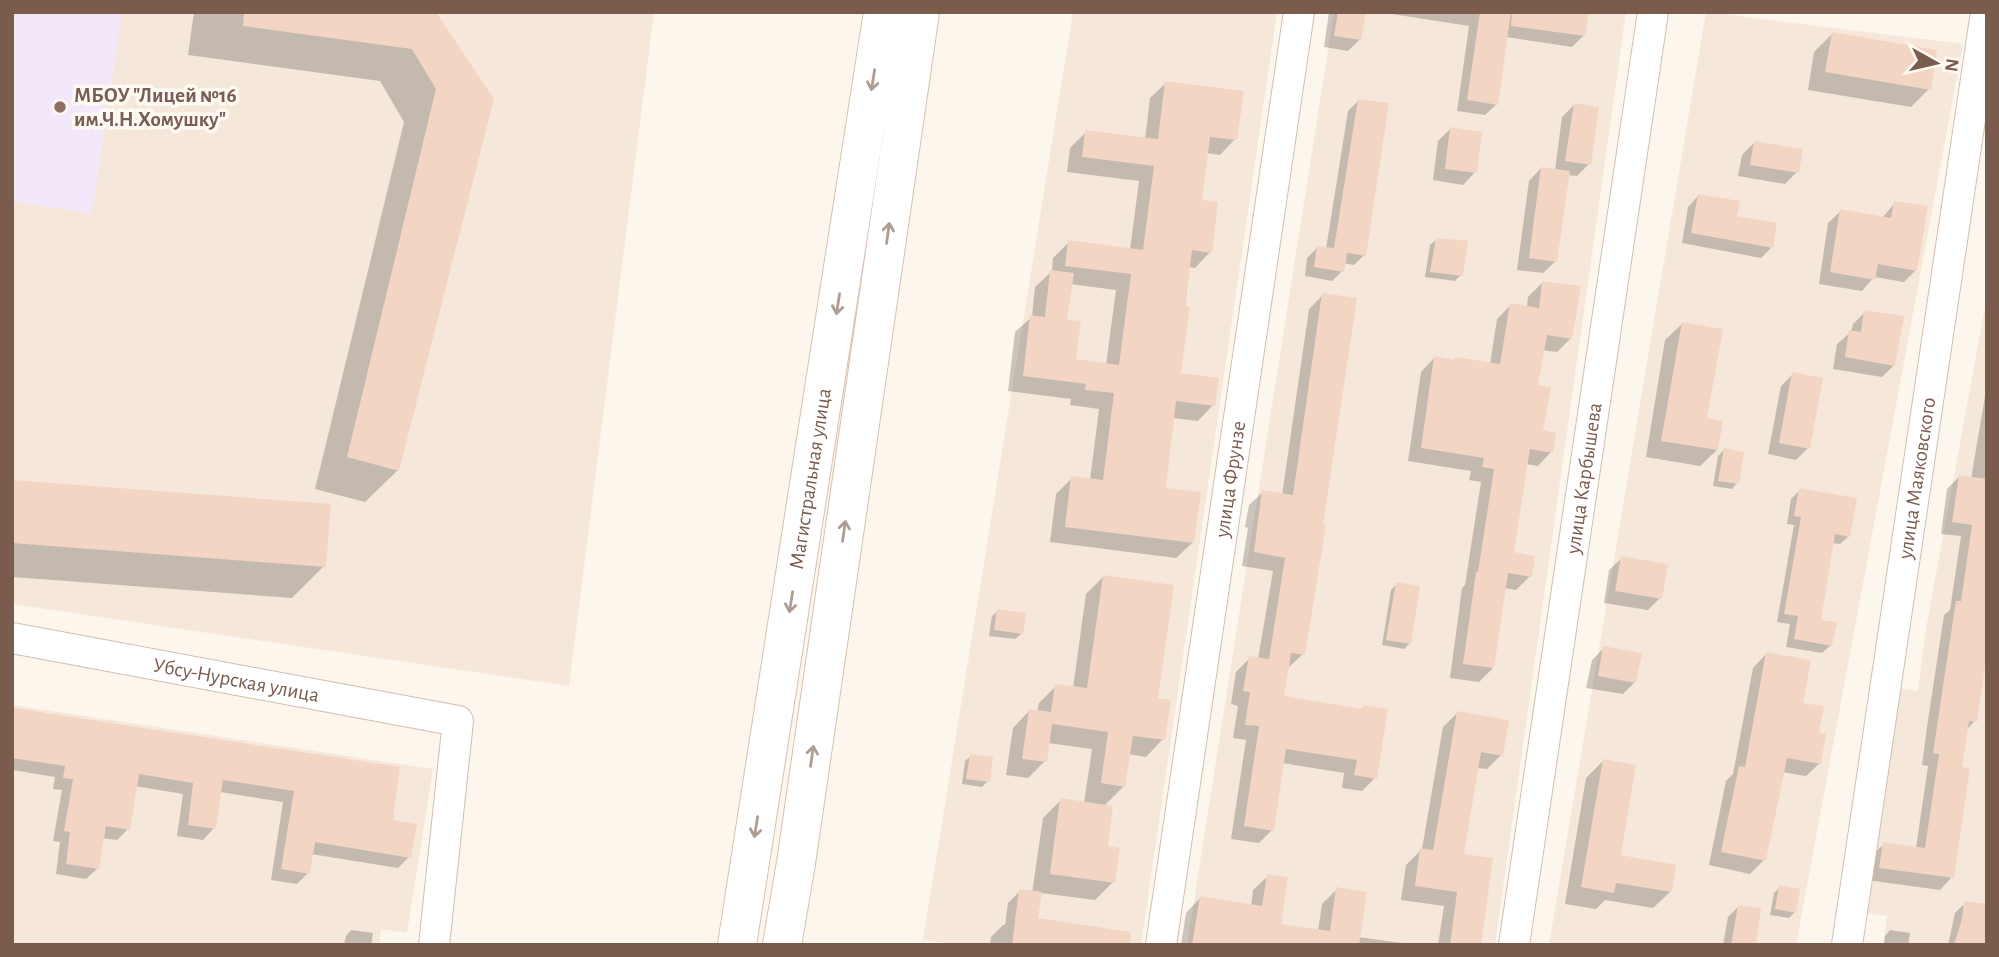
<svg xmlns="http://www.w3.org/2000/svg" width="1999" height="957" viewBox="0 0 1999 957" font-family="'Alegreya Sans',sans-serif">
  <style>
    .residential { fill: #f5e8da }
    .education { fill: #f3e8fa }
    .shadow { fill: #0003; fill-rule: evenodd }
    .building { fill: #f3d5c3 }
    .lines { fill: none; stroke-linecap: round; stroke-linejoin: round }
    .minor-casing { stroke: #d1beb0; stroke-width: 32 }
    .secondary-casing { stroke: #d6c0b0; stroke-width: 40 }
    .minor { stroke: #fff; stroke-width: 30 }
    .secondary { stroke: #fff; stroke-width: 38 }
    .oneway { stroke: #af9d94 }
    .education-dot { fill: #8d6e63; stroke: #fffaf3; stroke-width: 2.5 }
    .labels { text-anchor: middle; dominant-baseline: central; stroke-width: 7; stroke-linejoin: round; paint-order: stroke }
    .education-label { font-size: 21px; font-weight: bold; fill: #785e54; stroke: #fffaf3; text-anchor: start }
    .street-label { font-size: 21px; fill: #7a5c4d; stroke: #fffaf3 }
  </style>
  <rect width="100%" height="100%" fill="#fdf6ec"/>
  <!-- residential -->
  <g class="residential">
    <path d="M12,12H654L569,686L12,604Z"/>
    <path d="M1073,12H1277L1141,945H961L923,940Z"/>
    <path d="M1334,12H1626L1495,945H1187Z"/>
    <path d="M1706,12L1963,44L1796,945H1549Z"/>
    <path d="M1987,296V945H1883L1887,916L1868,913L1899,688L1918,691L1925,634Z"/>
    <path d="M12,705L433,769L407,933L381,929L379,945H12Z"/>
  </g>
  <!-- education -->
  <path class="education" d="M12,12H122L92,213L12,202Z"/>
  <!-- shadow -->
  <g class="shadow">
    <path d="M194,12H434L492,100L398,470L365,502L315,489L404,122L380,81L188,55Z"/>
    <path d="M1329,12H1364L1360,39L1348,51L1324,47Z"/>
    <path d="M1379,12H1587L1584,35L1572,47L1506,37L1497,104L1485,115L1457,111L1469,26Z"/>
    <path d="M1832,34L1929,89L1911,107L1808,90L1814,52Z"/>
    <path d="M1166,83L1235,139L1220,155L1206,153L1200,201L1210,252L1195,268L1189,267L1179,374L1213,405L1198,421L1173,418L1164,489L1192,543L1176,558L1050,542L1056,494L1072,478L1090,480L1099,409L1070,405L1071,399L1008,391L1015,332L1032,317L1035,287L1052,271L1053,258L1069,242L1130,250L1139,181L1067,172L1070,148L1086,132L1145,139L1150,98ZM1070,284L1116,290L1106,365L1074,361L1065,321Z"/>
    <path d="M1358,101L1364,255L1354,265L1343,263L1342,271L1332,281L1305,276L1307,258L1317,248L1326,249L1348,111Z"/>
    <path d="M1574,105L1589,164L1577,176L1567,175L1556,261L1543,273L1517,270L1529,181L1541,168L1555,170L1562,117Z"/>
    <path d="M1450,129L1475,172L1463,185L1433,180L1438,141Z"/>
    <path d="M1754,143L1797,172L1785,184L1738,176L1742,155Z"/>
    <path d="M1698,196L1735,217L1771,248L1761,258L1682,243L1688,207Z"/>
    <path d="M1895,203L1916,270L1904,282L1874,277L1862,291L1819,284L1828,223L1841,211L1882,218Z"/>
    <path d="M1436,240L1461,275L1455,281L1425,277L1430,245Z"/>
    <path d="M1542,283L1571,338L1557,352L1542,350L1536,386L1541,432L1551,452L1538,466L1526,464L1512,554L1530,576L1516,590L1504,588L1493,668L1479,682L1450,678L1462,588L1465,585L1481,482L1469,480L1471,471L1408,461L1421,372L1434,358L1453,361L1456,358L1490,364L1497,319L1511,305L1527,308L1528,297Z"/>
    <path d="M1323,295L1303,654L1289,667H1287L1282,698L1360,710L1363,707L1375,778L1362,791L1342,788L1344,773L1282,763L1272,830L1259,843L1231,839L1246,740L1233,738L1238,706L1231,704L1236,672L1250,658L1258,659L1273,571L1242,566L1248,528L1245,527L1249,505L1263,492L1282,495L1309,309Z"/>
    <path d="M1865,312L1894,365L1882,377L1833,369L1837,344L1851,332L1853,324Z"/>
    <path d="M1682,324L1705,419L1717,450L1700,466L1646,457L1665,340Z"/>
    <path d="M1793,374L1808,448L1796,460L1768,454L1781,386Z"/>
    <path d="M1987,384V639L1975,721L1966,730L1960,768L1952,877L1940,890L1867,880L1871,856L1884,844L1916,848L1928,766L1922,765L1928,720L1944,615L1950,610L1961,536L1941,534L1947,489L1959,477L1971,479Z"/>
    <path d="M1724,450L1737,483L1732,489L1713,486L1718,456Z"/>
    <path d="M12,482L324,566L292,598L12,577Z"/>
    <path d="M1800,490L1849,536L1840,544L1832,543L1819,621L1831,645L1822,653L1786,647L1790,624L1777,622L1794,525L1787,524L1791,499Z"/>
    <path d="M1622,558L1660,598L1648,610L1604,603L1609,570Z"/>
    <path d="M1103,577L1156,700L1163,739L1146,757L1128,754L1124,786L1104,806L1106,847L1113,882L1095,900L1040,893L1036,920L1128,945H990L991,937L1003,925H1005L1008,903L1020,891L1032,893L1043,818L1061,800L1084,803L1092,749L1048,743L1045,761L1028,778L1006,775L1013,728L1030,710L1037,712L1039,703L1056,686L1073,688L1086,594Z"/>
    <path d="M1397,584L1410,643L1404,649L1382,645L1391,590Z"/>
    <path d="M998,611L1021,634L1015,639L989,636L992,616Z"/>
    <path d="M1604,648L1635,682L1623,694L1586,688L1592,660Z"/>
    <path d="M1766,654L1801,704L1817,734L1820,763L1806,776L1782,772L1764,860L1750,874L1709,865L1726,781L1733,774L1753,668Z"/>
    <path d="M12,708L398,769L391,822L409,857L398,868L311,854L308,873L297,884L271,880L283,802L220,792L214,828L203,840L177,836L183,794L135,786L128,829L117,840L102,838L98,868L86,879L56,874L60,842L53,841L62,790L53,789L55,777L12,770Z"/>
    <path d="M1457,713L1501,755L1487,769L1477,768L1462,855L1479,945H1438L1444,906L1401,900L1406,865L1422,849L1443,727Z"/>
    <path d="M971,756L988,781L982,787L962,784L965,761Z"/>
    <path d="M1603,761L1619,857L1670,892L1653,908L1605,900L1596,909L1565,904L1586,778Z"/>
    <path d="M1268,876L1279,925L1318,931L1322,904L1337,889L1358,937L1417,945H1181L1186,913L1200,898L1251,906L1253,890Z"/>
    <path d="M1780,887L1795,912L1789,918L1770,915L1774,893Z"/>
    <path d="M1965,903L1982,945H1948L1955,913Z"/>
    <path d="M1738,907L1754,945H1723L1728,917Z"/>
    <path d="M351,930L373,933L371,945H344L346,936Z"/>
    <path d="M1890,930L1910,933L1908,945H1884L1885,936Z"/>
  </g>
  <!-- building -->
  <g class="building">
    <path d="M244,12H436L494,99L399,471L347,457L436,89L412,49L243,26Z"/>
    <path d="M1338,12H1366L1361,40L1334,36Z"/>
    <path d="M1480,12H1511L1498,105L1467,100Z"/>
    <path d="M1512,12H1589L1585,36L1511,26Z"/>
    <path d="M1832,32L1937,50L1931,90L1825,72Z"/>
    <path d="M1165,81L1244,91L1237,140L1210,137L1202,200L1218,202L1212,253L1192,250L1185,307H1190L1181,373L1219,378L1215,406L1176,401L1166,488L1201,492L1194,543L1065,527L1071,476L1103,480L1114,393L1085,390L1086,384L1023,376L1030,315L1045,317L1050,270L1074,273L1067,320L1081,321L1076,359L1119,365L1131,274L1065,266L1068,240L1143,250L1154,166L1082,157L1085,130L1158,139Z"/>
    <path d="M1358,99L1389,103L1366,256L1347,253L1344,272L1314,267L1317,246L1334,248Z"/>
    <path d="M1574,103L1599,107L1591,165L1565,161Z"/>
    <path d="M1450,127L1482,132L1477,173L1445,169Z"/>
    <path d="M1754,141L1803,149L1799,173L1750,165Z"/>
    <path d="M1541,167L1570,171L1557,262L1529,258Z"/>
    <path d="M1698,194L1740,201L1737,216L1777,223L1773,248L1691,233Z"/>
    <path d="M1894,201L1928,206L1917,271L1878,264L1875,280L1830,272L1840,209L1891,218Z"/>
    <path d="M1436,238L1468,241L1463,276L1430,272Z"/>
    <path d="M1542,281L1581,286L1572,339L1547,335L1538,385L1551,387L1543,430L1556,433L1553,453L1530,449L1514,552L1535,556L1532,577L1508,573L1494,668L1463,664L1476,572H1478L1494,469L1482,467L1484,458L1421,448L1434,356L1455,360L1456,357L1500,364L1510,303L1539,308Z"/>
    <path d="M1322,293L1357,298L1323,525H1326L1305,655L1291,653L1284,696L1362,709L1363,705L1388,709L1377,779L1354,775L1357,760L1286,749L1274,831L1244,826L1259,726L1245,725L1250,692L1243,691L1249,656L1269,659L1285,558L1254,552L1262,490L1293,495Z"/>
    <path d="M1864,310L1904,316L1895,366L1845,357L1849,330L1861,332Z"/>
    <path d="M1682,322L1723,329L1707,418L1723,421L1718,450L1661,441Z"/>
    <path d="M1792,372L1823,378L1810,449L1779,443Z"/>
    <path d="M1724,448L1744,452L1739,484L1718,481Z"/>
    <path d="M1959,475L1987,479V654L1977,722L1969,721L1962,767L1970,768L1954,878L1879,868L1883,842L1925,848L1939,754L1933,753L1940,706L1956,601H1961L1972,525L1952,522Z"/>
    <path d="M12,480L331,504L326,567L12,543Z"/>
    <path d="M1799,488L1857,498L1850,537L1835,534L1821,620L1837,622L1832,646L1794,639L1798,616L1784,614L1801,517L1794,516Z"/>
    <path d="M1621,556L1668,564L1662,599L1615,591Z"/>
    <path d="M1103,575L1174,585L1158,698L1171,700L1165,740L1133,736L1125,787L1101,783L1108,732L1052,724L1047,762L1022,759L1029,709L1051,712L1055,684L1087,688Z"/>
    <path d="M1396,582L1420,586L1411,644L1386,640Z"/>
    <path d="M997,609L1026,613L1023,634L994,630Z"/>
    <path d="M1603,646L1642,653L1636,683L1598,676Z"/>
    <path d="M1766,652L1811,660L1803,703L1824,706L1819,732L1826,734L1821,764L1787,758L1766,861L1721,852L1739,766L1745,767Z"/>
    <path d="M12,708L400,767L393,820L417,824L411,858L315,842L310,874L281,869L294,791L223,780L216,829L188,825L193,783L139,774L130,830L106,826L99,869L66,864L70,832L64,831L73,779L63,778L65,766L12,758Z"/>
    <path d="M1457,711L1509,720L1503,756L1481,752L1464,854L1493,858L1481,945H1450L1457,892L1415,886L1420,848L1433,850Z"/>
    <path d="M970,754L993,757L990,782L966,779Z"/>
    <path d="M1603,759L1636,765L1621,855L1676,865L1672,892L1616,883L1614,893L1581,887Z"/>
    <path d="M1060,798L1113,806L1108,846L1120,848L1115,883L1050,874Z"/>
    <path d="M1267,874L1288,877L1281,924L1330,931L1336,887L1367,892L1359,945H1192L1200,896L1262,906Z"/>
    <path d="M1779,885L1800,889L1796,913L1775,909Z"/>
    <path d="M1019,889L1042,892L1038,918L1131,932L1130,945H1012Z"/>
    <path d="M1964,901L1987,904V945H1954L1962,919Z"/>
    <path d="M1738,905L1761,908L1756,945H1731Z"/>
  </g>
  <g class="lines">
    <!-- minor casing -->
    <g class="minor-casing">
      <g id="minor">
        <path id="s1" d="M12,638L458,721L434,945"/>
        <path id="s2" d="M1161,945L1299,12"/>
        <path id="s3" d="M1514,945L1653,12"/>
        <path id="s4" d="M1847,945L1986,12"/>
      </g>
    </g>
    <!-- secondary casing -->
    <g class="secondary-casing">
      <g id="secondary">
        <path id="s5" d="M737,945L883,12"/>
        <path d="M782,945L796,863L920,12"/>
      </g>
    </g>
    <!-- minor -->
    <use href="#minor" class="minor"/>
    <!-- secondary -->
    <use href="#secondary" class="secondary"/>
  </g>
  <!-- one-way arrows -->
  <defs><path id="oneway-shaft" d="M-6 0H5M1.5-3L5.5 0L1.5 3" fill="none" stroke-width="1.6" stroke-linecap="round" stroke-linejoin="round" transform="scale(1.75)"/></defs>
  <g class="oneway">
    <use href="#oneway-shaft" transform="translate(873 80) rotate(99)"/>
    <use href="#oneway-shaft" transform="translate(888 233) rotate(-82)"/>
    <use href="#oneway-shaft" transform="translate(838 304) rotate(99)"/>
    <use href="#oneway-shaft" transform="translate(844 531) rotate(-82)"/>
    <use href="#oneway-shaft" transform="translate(791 602) rotate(99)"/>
    <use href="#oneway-shaft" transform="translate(812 756) rotate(-82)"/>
    <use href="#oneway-shaft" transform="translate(756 827) rotate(99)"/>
  </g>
  <!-- markers -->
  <circle class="education-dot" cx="60" cy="107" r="7"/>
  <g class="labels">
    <!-- education labels -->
    <g class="education-label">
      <text x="74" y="95">МБОУ "Лицей №16<tspan x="74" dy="24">им.Ч.Н.Хомушку"</tspan></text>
    </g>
    <!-- street labels -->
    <g class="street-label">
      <text stroke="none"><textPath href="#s2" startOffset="471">улица Фрунзе</textPath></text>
      <text stroke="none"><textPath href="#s3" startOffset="472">улица Карбышева</textPath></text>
      <text stroke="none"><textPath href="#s4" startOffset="472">улица Маяковского</textPath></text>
      <text stroke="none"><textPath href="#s5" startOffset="472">Магистральная улица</textPath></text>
      <text stroke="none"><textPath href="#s1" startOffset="228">Убсу-Нурская улица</textPath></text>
    </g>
  </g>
  <!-- border -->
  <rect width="1999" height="957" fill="none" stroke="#7a5c4d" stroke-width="28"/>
  <!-- north arrow -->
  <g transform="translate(1936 63) rotate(98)" stroke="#fffaf3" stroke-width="5" paint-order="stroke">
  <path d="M0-5L12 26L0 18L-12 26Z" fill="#7a5c4d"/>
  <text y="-10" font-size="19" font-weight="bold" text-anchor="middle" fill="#7a5c4d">N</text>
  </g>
</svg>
